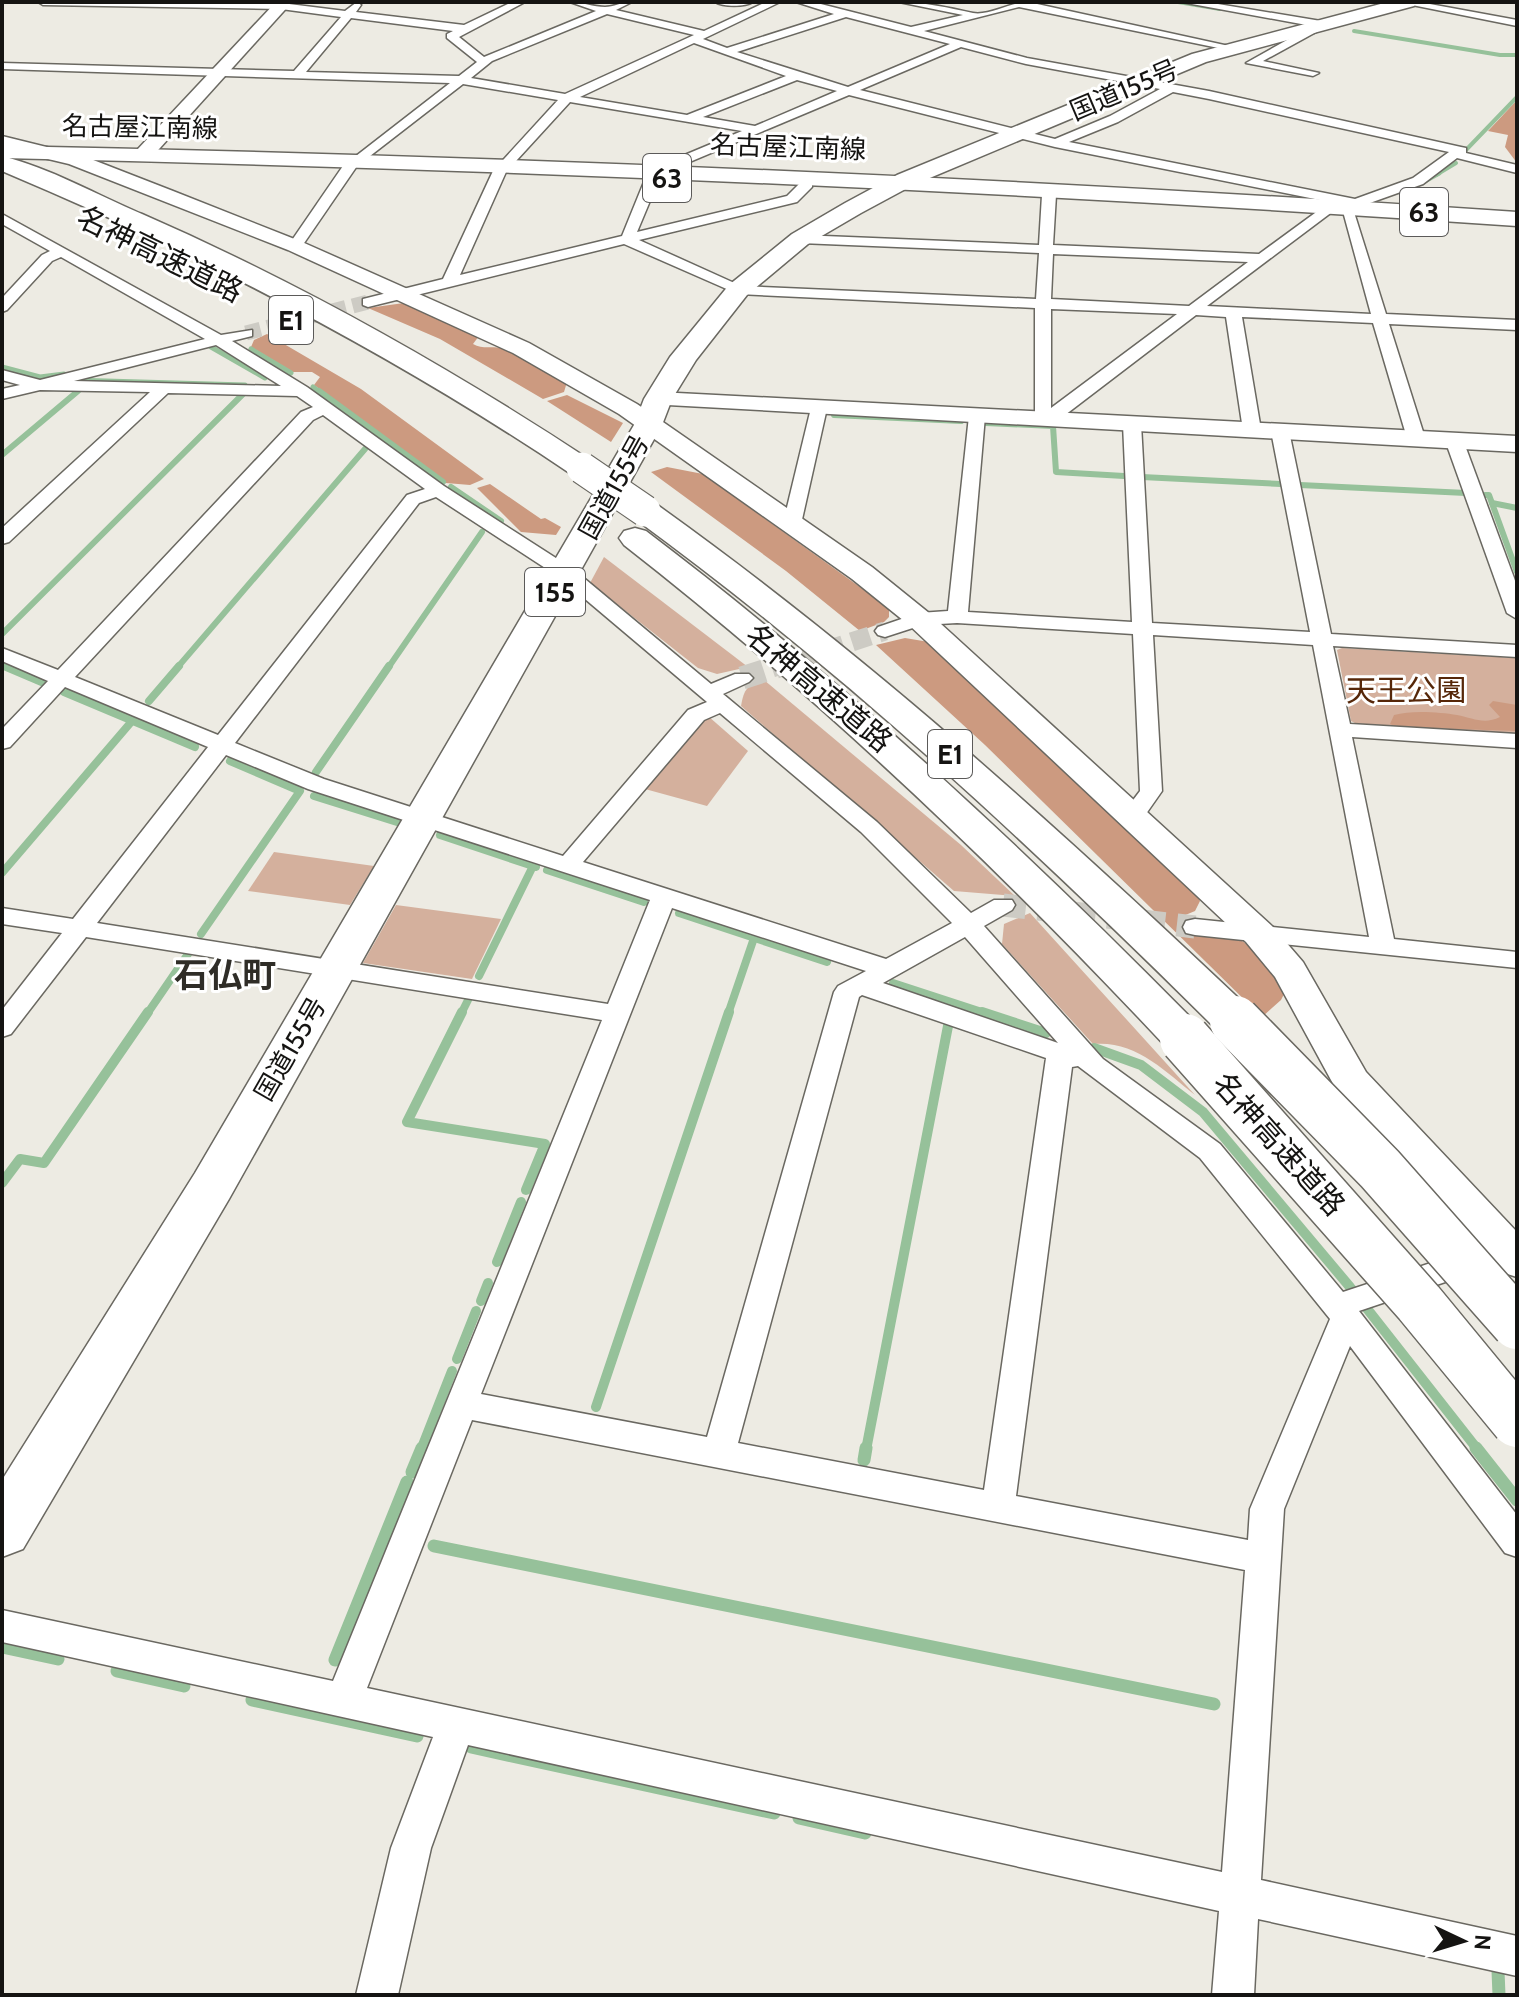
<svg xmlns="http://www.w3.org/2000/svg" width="1519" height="1997" viewBox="0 0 1519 1997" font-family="Cabin,'Noto Sans JP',sans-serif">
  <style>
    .green { fill: #d4b09d }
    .forest { fill: #cc9a80 }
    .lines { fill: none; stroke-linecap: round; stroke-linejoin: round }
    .stream-far5 { stroke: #96c19a; stroke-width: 4 }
    .stream-far4 { stroke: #96c19a; stroke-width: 5 }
    .stream-far3 { stroke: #96c19a; stroke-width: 6 }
    .stream-far2 { stroke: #96c19a; stroke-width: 8 }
    .stream-far1 { stroke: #96c19a; stroke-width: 10 }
    .stream { stroke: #96c19a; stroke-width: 13 }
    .street-tunnel-far2 { stroke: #cdcbc4; stroke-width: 15; stroke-dasharray: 15 7; stroke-linecap: butt }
    .street-tunnel-far1 { stroke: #cdcbc4; stroke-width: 19; stroke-dasharray: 19 9; stroke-linecap: butt }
    .street-tunnel { stroke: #cdcbc4; stroke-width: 23; stroke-dasharray: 23 12; stroke-linecap: butt }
    .street-casing { stroke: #6a6861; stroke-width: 3 }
    .secondary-casing { stroke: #6a6861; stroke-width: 3 }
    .primary-casing { stroke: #6a6861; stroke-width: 3 }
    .highway-casing { stroke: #6a6861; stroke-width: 3 }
    .street { fill: #fff; fill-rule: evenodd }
    .secondary { fill: #fff; fill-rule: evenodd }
    .primary { fill: #fff; fill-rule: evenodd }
    .highway { fill: #fff; fill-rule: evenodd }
    .highway-bridge-far1-casing { stroke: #6a6861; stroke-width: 33; stroke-linecap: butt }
    .highway-bridge-casing { stroke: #6a6861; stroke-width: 53; stroke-linecap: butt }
    .highway-bridge-far1 { stroke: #fff; stroke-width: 31 }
    .highway-bridge { stroke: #fff; stroke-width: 50 }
    .labels { text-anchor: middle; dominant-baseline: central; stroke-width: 6; stroke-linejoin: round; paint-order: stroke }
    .far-street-label { font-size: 26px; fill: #151412; stroke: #fff }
    .shield { fill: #fff; stroke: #5b5a59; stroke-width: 2 }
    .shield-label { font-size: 28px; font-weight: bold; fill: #151412 }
    .street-label { font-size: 30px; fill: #151412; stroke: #fff }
    .park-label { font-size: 30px; fill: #562709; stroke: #fff }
    .quarter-label { font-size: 34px; font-weight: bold; fill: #2f2d27; stroke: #fff }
  </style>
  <rect width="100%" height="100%" fill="#edebe3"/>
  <!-- green -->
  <g class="green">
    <path d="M604,557L748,667L717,674L698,668L590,583Z"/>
    <path d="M1342,648L1517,658V736L1361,726L1351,721L1337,650Z"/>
    <path d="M764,680L961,845L1015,896L954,891L741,706C744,689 747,685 764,680Z"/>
    <path d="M708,716L748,751L707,806L645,789L702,718Z"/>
    <path d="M274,852L374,866L350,905L248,891Z"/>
    <path d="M396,905L501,919L472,979L363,963Z"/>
    <path d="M1030,913L1195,1095C1165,1071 1135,1040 1093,1044L1002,944L1004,924Z"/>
  </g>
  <!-- forest -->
  <g class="forest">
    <path d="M1517,100V163L1505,147L1508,135L1488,131Z"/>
    <path d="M404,303L415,305L479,336L473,344C483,350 492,345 504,349C526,356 547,371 567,382L564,392L543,399L440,339L368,308Z"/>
    <path d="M267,334L361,389L484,479L470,485L446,483L314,385L320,377L312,372H293L251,347L254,340Z"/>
    <path d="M567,395L623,423L611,442L547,401Z"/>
    <path d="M667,467L703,474L889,608V617L884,622L860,631L786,571L651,472Z"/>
    <path d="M490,484L541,519L545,518L561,527L556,535L521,532L477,488Z"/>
    <path d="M905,638L929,642L1195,889L1200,901L1195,911L1183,916L1201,934L1232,937L1244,942L1282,980L1286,990L1281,1000L1262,1017L985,745L876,645Z"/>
    <path d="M1493,701L1517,705V731L1396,727L1390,724L1394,715C1411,710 1440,712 1457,715C1473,718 1484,725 1500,717L1489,705Z"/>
  </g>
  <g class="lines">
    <!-- stream-far5 -->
    <g class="stream-far5">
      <path d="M1178,2L1220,9"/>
      <path d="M1354,31L1500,55H1517"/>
      <path d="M1466,150L1517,97"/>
      <path d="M1436,175L1456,163"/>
    </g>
    <!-- stream-far4 -->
    <g class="stream-far4">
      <path d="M1423,182L1439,173"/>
      <path d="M211,347L265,378"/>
      <path d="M251,349L291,373"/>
      <path d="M2,367L40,377L64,374"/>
      <path d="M71,380L245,385"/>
      <path d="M313,387L321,393"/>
      <path d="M75,393L80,389"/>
    </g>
    <!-- stream-far3 -->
    <g class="stream-far3">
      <path d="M319,391L443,482"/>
      <path d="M834,415L961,421"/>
      <path d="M986,423L1053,426L1056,472L1124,476"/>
      <path d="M2,455L78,391"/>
      <path d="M1142,477L1281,484"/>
      <path d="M1300,485L1466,493"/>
      <path d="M451,487L501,521"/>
      <path d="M1485,495H1489L1517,572"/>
      <path d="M1492,503L1517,508"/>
      <path d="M2,634L243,394"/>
      <path d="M2,665L9,668"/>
      <path d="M177,668L365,449"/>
      <path d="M388,668L482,532"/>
    </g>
    <!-- stream-far2 -->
    <g class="stream-far2">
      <path d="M4,666L44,683"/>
      <path d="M64,692L195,747"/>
      <path d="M149,701L179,666"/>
      <path d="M316,772L389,666"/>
      <path d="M314,796L397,822"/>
      <path d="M440,835L536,867"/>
      <path d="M547,870L644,902"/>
      <path d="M2,873L132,721"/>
      <path d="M679,913L827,962"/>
      <path d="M201,934L300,791L230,761"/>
      <path d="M479,976L533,866"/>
      <path d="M893,983L988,1014"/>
      <path d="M147,1014L188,954"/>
      <path d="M461,1014L468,1000"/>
      <path d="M728,1014L754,938"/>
    </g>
    <!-- stream-far1 -->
    <g class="stream-far1">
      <path d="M462,1012L407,1122L545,1144L526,1190"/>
      <path d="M982,1012L1046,1033"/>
      <path d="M1094,1048L1141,1065L1203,1112L1350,1287L1478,1450"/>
      <path d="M2,1183L20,1159L44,1163L148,1012"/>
      <path d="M497,1262L521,1202"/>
      <path d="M481,1301L488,1283"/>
      <path d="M457,1359L476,1311"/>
      <path d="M596,1407L729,1012"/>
      <path d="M421,1450L452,1371"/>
      <path d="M866,1450L948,1026"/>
    </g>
    <!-- stream -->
    <g class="stream">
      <path d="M1476,1448L1517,1500"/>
      <path d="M864,1460L866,1448"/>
      <path d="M412,1472L422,1448"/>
      <path d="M434,1546L1214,1704"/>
      <path d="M2,1647L58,1659"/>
      <path d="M335,1660L407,1482"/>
      <path d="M117,1671L184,1686"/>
      <path d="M252,1700L417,1736"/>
      <path d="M471,1747L774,1813"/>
      <path d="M799,1818L865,1833"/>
      <path d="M1498,1971L1499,1995"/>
    </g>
    <!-- street-tunnel-far2 -->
    <path class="street-tunnel-far2" d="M246,333L368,302"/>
    <!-- street-tunnel-far1 -->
    <path class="street-tunnel-far1" d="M772,668L885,631"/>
    <!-- street-tunnel -->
    <g class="street-tunnel">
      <path d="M742,678L779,666"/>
      <path d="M1003,905L1195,927"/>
    </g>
    <!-- street casing -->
    <g class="street-casing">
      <g id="street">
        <path d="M38,2L281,3L345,11L357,2L361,5L356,12L464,25L512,2H525L459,37L484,57L596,11L570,2C581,2 594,7 605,7C613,7 622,2 632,2L616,10L704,31L766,2H780L703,39L727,48L834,14L796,2H813L911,27L963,15L899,2C925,2 949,8 973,13C989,16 1011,2 1028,2L1229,46L1233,47V51L1019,7L924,31L1027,58L1209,91L1461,147L1466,148V153L1517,165V173L1457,158L1423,184L1353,209L1386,314L1517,320V330L1389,324L1425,438L1416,443L1407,438L1373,323L1242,317L1261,430L1252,435L1243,430L1226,317L1196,315L1065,415L1043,424L1035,419V308L738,294L624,244L368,307L363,305V299L443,279L493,171L558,100L463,84L361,163L356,162V156L450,83L2,69V63L294,71L341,17L281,9L43,5ZM607,14L694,35L565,94L471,78L492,61ZM846,17L950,44L848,87L737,52ZM351,18L453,31L447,34V38L477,62L459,76L306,72ZM694,43L786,76L687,115L580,97ZM961,47L1026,64L1160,89L1110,116L1055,139L860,90ZM797,80L837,91L755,126L703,117ZM1173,92L1209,99L1449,152L1413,178L1355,199L1069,142L1118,122ZM849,95L1055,147L1330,202L1259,254L1053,245L1056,195L1049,191L1042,195L1039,245L800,235L793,239L800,243L1039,253L1036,299L741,286L639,240L797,202L812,187V181H802L787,196L637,232L660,177L653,173L646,177L622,236L460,275L506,172L570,102L742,131L656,167L654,170L661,174ZM1336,203L1341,204L1371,314L1207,306L1336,209ZM1053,254L1248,262L1189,306L1051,299ZM1051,309L1177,314L1051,408Z"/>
        <path d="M715,2H753C745,7 723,7 715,2Z"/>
        <path d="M1181,2H1206L1327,22V26L1263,61L1319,73L1313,76L1246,63L1312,26Z"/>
        <path d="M1397,2H1419L1517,20V26Z"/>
        <path d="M345,163L357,166L300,249H290L288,246Z"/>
        <path d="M2,214L221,335L252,330V336L232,341L307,387L444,486L573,569L711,684L735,674H749L753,678L749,682L723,694L877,822L971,913L994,900H1012L1015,905L1012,910L984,926L1103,1059L1220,1144L1343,1292L1470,1250L1481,1254L1485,1262L1481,1270L1359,1311L1517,1515V1557L1505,1553L1350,1346L1284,1509L1261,1880L1517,1936V1976L1258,1919L1254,1995H1212L1219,1911L468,1745L431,1848L398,1995H356L391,1848L433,1737L2,1642V1610L333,1681L602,1020L86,937L11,1034L2,1037V1010L62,933L2,924V908L73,919L208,747L65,687L10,747L2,749V729L48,681L2,661V648L58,670L301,412L313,407L297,396L168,393L9,542L2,544V528L150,392L40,390L2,399V389L20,385L2,380V370L40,380L205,339L61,257L52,261L7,310L2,312V298L42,255L50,251L2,224ZM216,345L281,386L74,381ZM323,415L425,489L407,495L218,735L75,677L313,420ZM436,497L559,577L707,702L688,710L563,856L324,779L235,743L419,503ZM720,713L861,832L952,923L886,959L583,862L704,720ZM226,755L308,789L650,900L608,1004L97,923ZM672,908L866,971L838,986L834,992L707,1437L481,1394ZM965,937L1058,1043L883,983ZM862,995L1046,1058L984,1490L738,1443L859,997ZM1078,1066L1200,1158L1330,1319L1250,1509L1248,1540L1016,1496L1072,1067ZM472,1420L1245,1570L1222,1872L367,1688Z"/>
        <path d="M819,403L827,408L801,524L792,530L783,524L811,408Z"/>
        <path d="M977,411L985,416L968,612L1132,622L1123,424L1132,419L1141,424L1152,623L1310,632L1271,431L1280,426L1289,431L1331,634L1517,645V657L1333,646L1350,724L1517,734V748L1352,737L1394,939L1517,952V968L1195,935L1186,933L1183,927L1186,921L1195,919L1369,937L1313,645L1153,635L1162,791L1141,821H1125L1121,816L1140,791L1133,634L957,623L922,625L885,637L878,635L875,631L878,627L919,613L948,611L969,416Z"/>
        <path d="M1454,435L1463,440L1517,586V619L1507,613L1445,440Z"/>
      </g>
    </g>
    <!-- secondary casing -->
    <g class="secondary-casing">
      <g id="secondary">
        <path d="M276,2H292L150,159H136L134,155L136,151Z"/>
        <path d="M2,136L83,156L173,191L302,242L529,343L637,404L872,567L929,613L1272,926L1303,962L1366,1072L1517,1232V1277L1501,1272L1337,1091L1275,977L1246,942L909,625L852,579L619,414L513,353L288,250L69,164L2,148Z"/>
        <path d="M658,392L1517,436V452L649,404L646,399L649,394Z"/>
      </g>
    </g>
    <!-- primary casing -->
    <g class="primary-casing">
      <path id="primary" d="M2,146C508,156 1012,178 1517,212V226C1012,191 508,169 2,158Z"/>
    </g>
    <!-- highway casing -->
    <g class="highway-casing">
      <g id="highway">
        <path d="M1388,2H1417L1414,6L1206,62L913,185L861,213L808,244L747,295L696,360L672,399L662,425L229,1199L23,1549L2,1557V1480L195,1173L634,425L644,399L670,357L729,285L792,234L845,203L897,175L1192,54Z"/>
        <path d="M2,156C50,168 97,195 142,214C300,283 449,367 593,462L597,468L593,474L582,477L571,474C391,353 202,255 2,171Z"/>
        <path d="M645,502L656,504C869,656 1061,830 1251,1010L1257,1021L1251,1032L1235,1036L1219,1032C1034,848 845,672 634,518L629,511L634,504Z"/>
        <path d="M635,528L646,531C845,682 1026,850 1201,1028L1208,1039L1201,1050L1185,1054L1169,1050C999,868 820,698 624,545L619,538L624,531Z"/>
      </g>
    </g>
    <!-- street -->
    <use href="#street" class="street"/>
    <!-- secondary -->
    <use href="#secondary" class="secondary"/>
    <!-- primary -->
    <use href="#primary" class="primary"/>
    <!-- highway -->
    <use href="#highway" class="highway"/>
    <!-- highway-bridge-far1 casing -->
    <g class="highway-bridge-far1-casing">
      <path id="highway-bridge-far1" d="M582,468L645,511"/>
    </g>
    <!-- highway-bridge casing -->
    <g class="highway-bridge-casing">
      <g id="highway-bridge">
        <path d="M1235,1021L1380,1169L1517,1324"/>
        <path d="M1185,1039L1419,1303L1517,1422"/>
      </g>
    </g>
    <!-- highway-bridge-far1 -->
    <use href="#highway-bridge-far1" class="highway-bridge-far1"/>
    <!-- highway-bridge -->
    <use href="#highway-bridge" class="highway-bridge"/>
  </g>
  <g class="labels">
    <!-- far-street labels -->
    <g class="far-street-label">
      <text transform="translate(1124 90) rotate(-23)">国道155号</text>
      <text transform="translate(140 127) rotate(1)">名古屋江南線</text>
      <text transform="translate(788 147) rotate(2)">名古屋江南線</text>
      <text transform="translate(614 487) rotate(-61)">国道155号</text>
      <text transform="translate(290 1049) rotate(-60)">国道155号</text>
    </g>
    <!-- shield labels -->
    <g class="shield">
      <rect x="643" y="154" width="48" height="48" rx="6"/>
      <rect x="1400" y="188" width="48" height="48" rx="6"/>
      <rect x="269" y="296" width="44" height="48" rx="6"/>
      <rect x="525" y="568" width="60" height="48" rx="6"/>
      <rect x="928" y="730" width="44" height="48" rx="6"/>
    </g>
    <g class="shield-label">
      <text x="667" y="178">63</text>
      <text x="1424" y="212">63</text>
      <text x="291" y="320">E1</text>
      <text x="555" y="592">155</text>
      <text x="950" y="754">E1</text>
    </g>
    <!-- street labels -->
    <g class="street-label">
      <text transform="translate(160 254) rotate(26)">名神高速道路</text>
      <text transform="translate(819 688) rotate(40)">名神高速道路</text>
      <text transform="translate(1279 1144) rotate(48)">名神高速道路</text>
    </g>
    <!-- park labels -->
    <g class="park-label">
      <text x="1406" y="690">天王公園</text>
    </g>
    <!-- quarter labels -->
    <g class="quarter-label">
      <text x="225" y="975">石仏町</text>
    </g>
  </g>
  <!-- border -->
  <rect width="1519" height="1997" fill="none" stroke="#151412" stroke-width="8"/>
  <!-- north arrow -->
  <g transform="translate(1463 1941) rotate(94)" stroke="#ffffff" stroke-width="6" paint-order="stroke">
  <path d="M0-6L14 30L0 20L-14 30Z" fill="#151412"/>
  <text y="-12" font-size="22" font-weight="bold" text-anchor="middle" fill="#151412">N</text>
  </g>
</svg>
